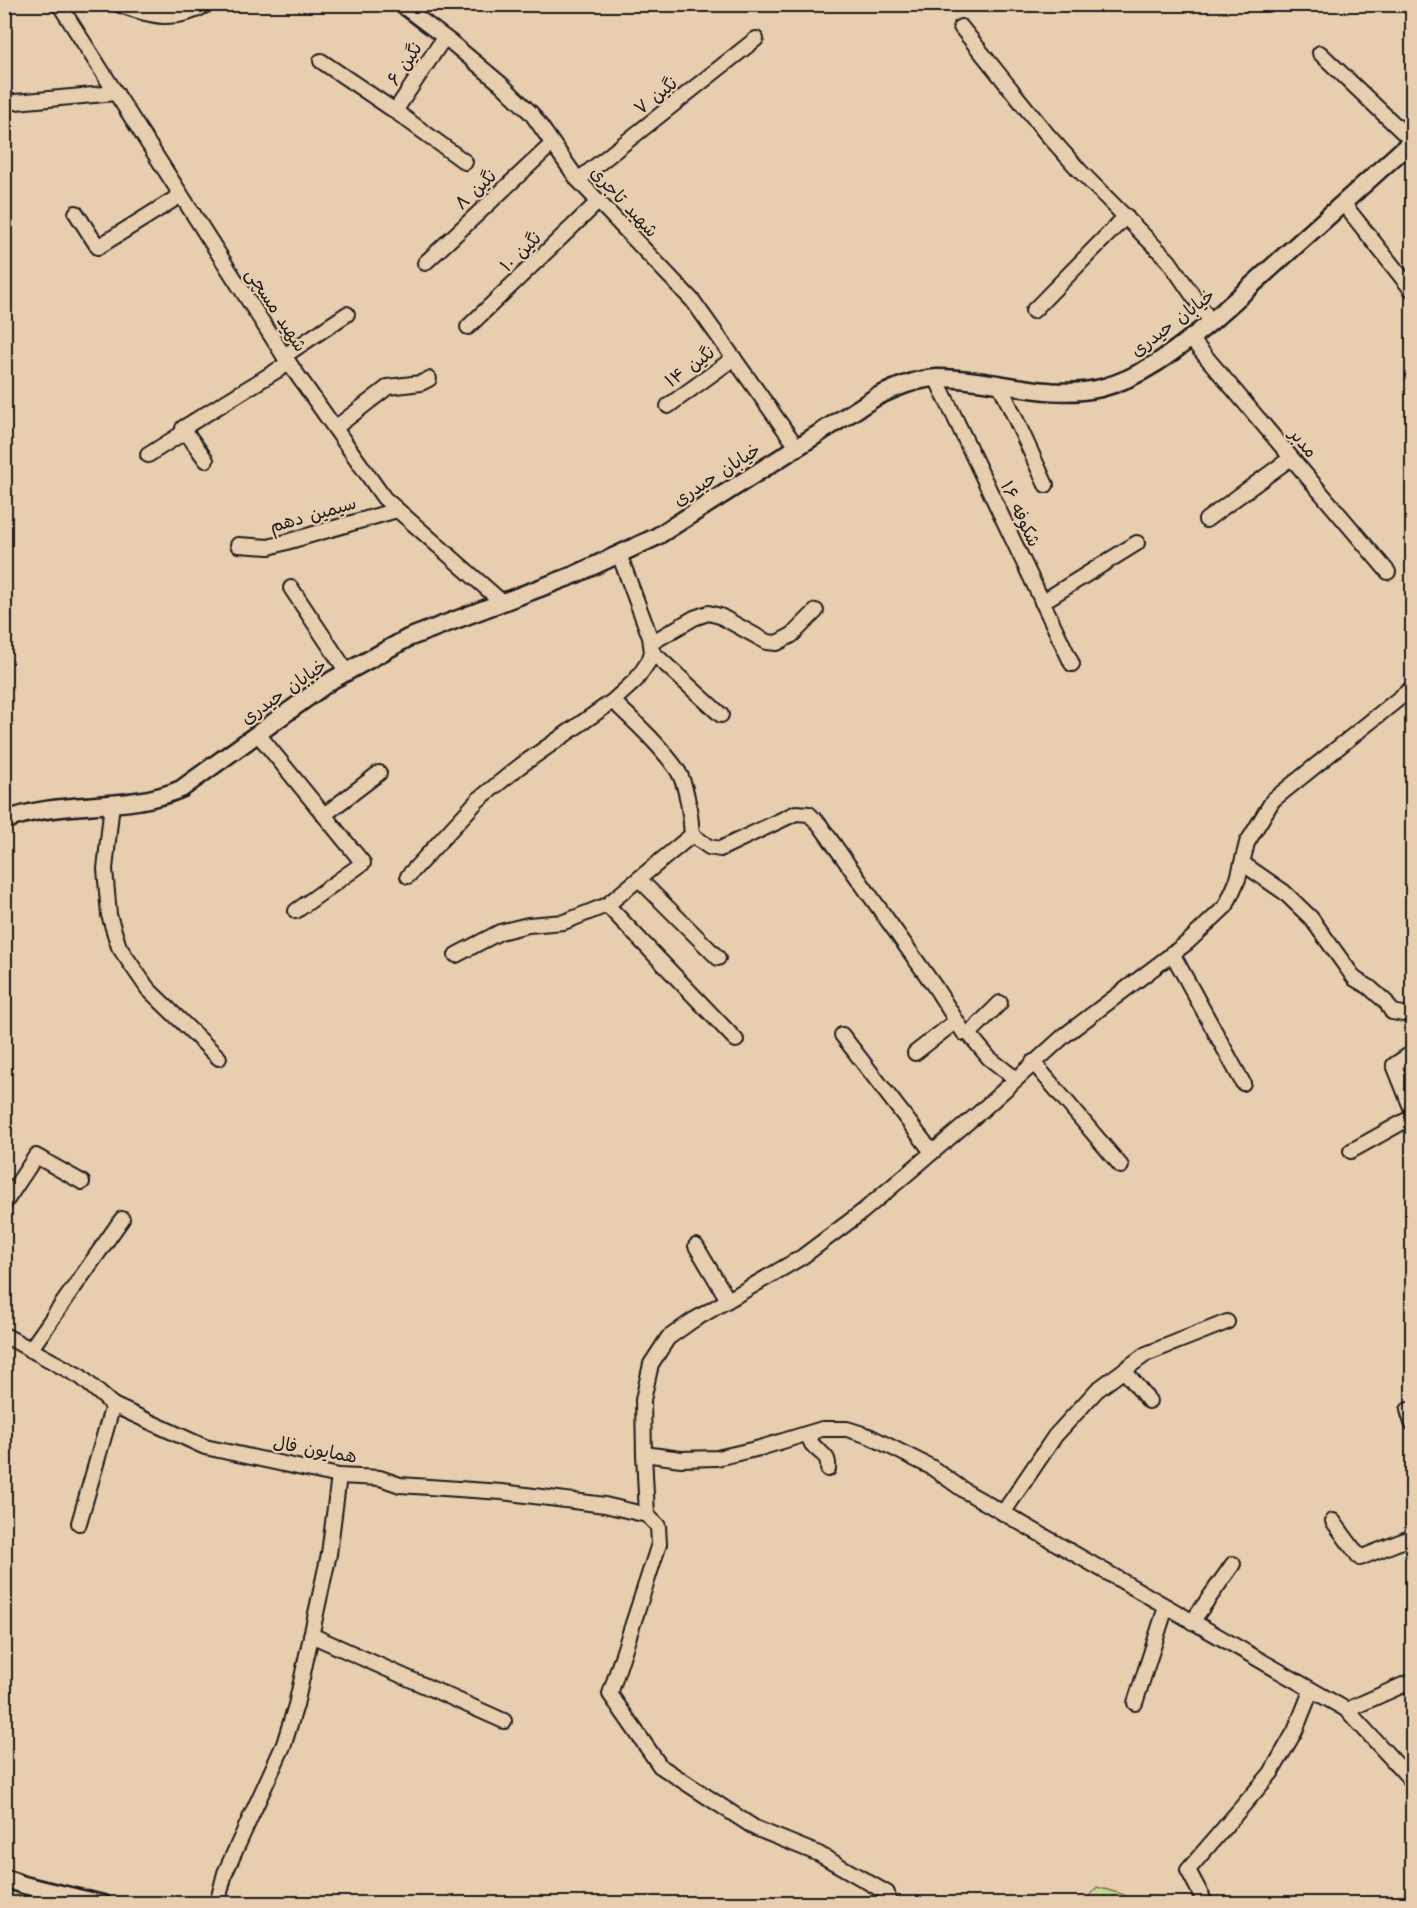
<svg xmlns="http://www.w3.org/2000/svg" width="1417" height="1908" viewBox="0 0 1417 1908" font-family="'Architects Daughter','Playpen Sans Arabic',sans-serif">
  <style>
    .green { fill: #c6d88d; stroke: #717a54; stroke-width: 1.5 }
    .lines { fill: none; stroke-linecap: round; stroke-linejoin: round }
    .minor-casing { stroke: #1c1c1c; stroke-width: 18 }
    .tertiary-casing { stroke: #1c1c1c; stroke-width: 21 }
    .minor { stroke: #e7ceaf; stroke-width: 14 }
    .tertiary { stroke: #e7ceaf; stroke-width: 16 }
    .labels { text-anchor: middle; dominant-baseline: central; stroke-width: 4.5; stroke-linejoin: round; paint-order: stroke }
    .street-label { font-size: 18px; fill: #1c1c1c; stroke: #e7ceaf }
  </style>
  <rect width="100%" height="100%" fill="#e7ceaf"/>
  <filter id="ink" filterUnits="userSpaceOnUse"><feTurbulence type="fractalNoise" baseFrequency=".0167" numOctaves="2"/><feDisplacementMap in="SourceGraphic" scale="12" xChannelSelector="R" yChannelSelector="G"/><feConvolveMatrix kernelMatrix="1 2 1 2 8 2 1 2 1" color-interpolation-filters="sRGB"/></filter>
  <g filter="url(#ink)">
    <!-- green -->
    <path class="green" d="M1097,1887L1122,1894L1136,1903H1084Z"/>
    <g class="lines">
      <!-- minor casing -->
      <g class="minor-casing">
        <g id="minor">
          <path d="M59,4L284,356L384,498L502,602"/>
          <path d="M118,4C152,17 175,23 208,4"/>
          <path d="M400,4L452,43L501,84L532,114L578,180L693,301L797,447"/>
          <path d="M961,27L1046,133L1080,171L1169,261L1211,322"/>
          <path d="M1320,53L1412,141"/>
          <path d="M321,61L395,111L465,162"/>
          <path d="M4,103L116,93"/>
          <path d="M395,111L444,38"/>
          <path d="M578,180L756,39"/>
          <path d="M1343,203L1411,289"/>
          <path d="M76,213L98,247L181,195"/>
          <path d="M425,263L552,144"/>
          <path d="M1033,311L1126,216"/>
          <path d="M468,327L598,202"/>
          <path d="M1190,338L1388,572"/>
          <path d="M284,356L347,314"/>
          <path d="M936,378L1072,664"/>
          <path d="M1000,385L1046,485"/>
          <path d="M668,406L734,358"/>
          <path d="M335,428L388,387L421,383L429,379"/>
          <path d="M148,455L186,431"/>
          <path d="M206,460L183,428L289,363"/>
          <path d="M1206,520L1291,458"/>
          <path d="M238,545L269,547L397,510"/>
          <path d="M291,588L347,672"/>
          <path d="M1042,602L1137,543"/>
          <path d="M651,643L694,618L708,613L720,616L767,642L777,643L792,635L816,611"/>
          <path d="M652,652L721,715"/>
          <path d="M613,701C635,722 661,746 678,771C687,786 691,817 692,835"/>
          <path d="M258,734L363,863L296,911"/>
          <path d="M112,803L105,869L109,915L119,947L148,989L219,1058"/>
          <path d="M324,815L379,773"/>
          <path d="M1242,863L1284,892L1311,918L1355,979L1369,987L1386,1002L1392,1012L1409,1015L1412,1019"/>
          <path d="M408,876L478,800L520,766L613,701L636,680L649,661L652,652L650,637L619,554"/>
          <path d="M639,879L718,958"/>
          <path d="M607,905L736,1040"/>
          <path d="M1172,953L1243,1083"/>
          <path d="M456,955L500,932L528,925L564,922L607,905L692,835L709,847L720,849L796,813L809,814L820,825L935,987L964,1033L969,1034L989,1058L1016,1079"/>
          <path d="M969,1034L1000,1003"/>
          <path d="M842,1035L932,1152"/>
          <path d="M915,1053L956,1021"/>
          <path d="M1412,1053L1394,1065L1412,1110"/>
          <path d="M1033,1062L1121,1166"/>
          <path d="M1351,1151L1412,1117"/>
          <path d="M4,1204L36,1156L82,1182"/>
          <path d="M696,1246L728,1300"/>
          <path d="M4,1335L81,1377L113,1405L205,1447L339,1476L380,1478L400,1485L502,1492L605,1505L647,1515"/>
          <path d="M30,1350L122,1219"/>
          <path d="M1124,1370L1149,1401"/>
          <path d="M1408,1410L1412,1423"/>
          <path d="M807,1434C809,1437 810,1440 812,1444C819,1454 830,1454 828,1469"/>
          <path d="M644,1454L643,1400L651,1364L668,1338L692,1321L802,1257L862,1212L980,1112L1065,1035L1188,942L1226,906L1238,879L1247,843L1273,800L1412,688"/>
          <path d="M1003,1513L1055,1436L1097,1390L1146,1354L1227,1322"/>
          <path d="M1333,1521L1360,1558L1412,1537"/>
          <path d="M79,1523L113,1405"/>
          <path d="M1192,1622L1233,1564"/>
          <path d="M311,1635L504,1721"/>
          <path d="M1135,1703L1166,1607"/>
          <path d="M1347,1710L1412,1781"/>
          <path d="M217,1904L225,1873L284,1744L296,1705L329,1554L339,1476"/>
          <path d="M889,1904L887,1893L819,1854L755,1828L660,1766L610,1694L659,1544L658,1526L647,1515L644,1454L681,1459L717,1458L760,1448L822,1429H847L869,1436L931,1467L965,1491L1347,1710L1412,1681"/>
          <path d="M1206,1904L1188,1870L1271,1773L1295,1731L1311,1691"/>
        </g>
      </g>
      <!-- tertiary casing -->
      <g class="tertiary-casing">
        <g id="tertiary">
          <path d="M4,821C60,798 126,813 181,789L332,680L408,638L574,575L656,537L876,397C895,388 915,379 937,378C991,377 1047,401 1101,388C1144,377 1177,349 1211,322L1412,141"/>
          <path d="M4,1878L24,1885L103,1904"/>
        </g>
      </g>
      <!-- minor -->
      <use href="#minor" class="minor"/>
      <!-- tertiary -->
      <use href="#tertiary" class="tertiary"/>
    </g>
  </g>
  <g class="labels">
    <!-- street labels -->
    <g class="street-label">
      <text transform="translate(405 64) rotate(-56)">نگین ۶</text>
      <text transform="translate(656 96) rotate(-38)">نگین ۷</text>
      <text transform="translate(476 190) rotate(-43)">نگین ۸</text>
      <text transform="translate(624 202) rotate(47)">شهید تاجری</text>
      <text transform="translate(521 252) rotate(-44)">نگین ۱۰</text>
      <text transform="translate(276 310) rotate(57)">شهید مسچی</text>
      <text transform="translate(1173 323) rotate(-37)">خیابان حیدری</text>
      <text transform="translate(690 367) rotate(-36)">نگین ۱۴</text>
      <text transform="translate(1303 443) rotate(50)">مدبر</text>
      <text transform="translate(717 475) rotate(-33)">خیابان حیدری</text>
      <text transform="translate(1020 514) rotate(65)">شکوفه ۱۶</text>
      <text transform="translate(313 515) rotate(-16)">سیمین دهم</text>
      <text transform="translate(284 692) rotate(-35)">خیابان حیدری</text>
      <text transform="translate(315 1450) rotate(10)">همایون فال</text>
    </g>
  </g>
  <!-- margin -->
  <rect width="1417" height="1908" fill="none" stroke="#e7ceaf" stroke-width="24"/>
  <rect x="12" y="12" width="1393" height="1884" fill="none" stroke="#1c1c1c" stroke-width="2" filter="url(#ink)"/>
</svg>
